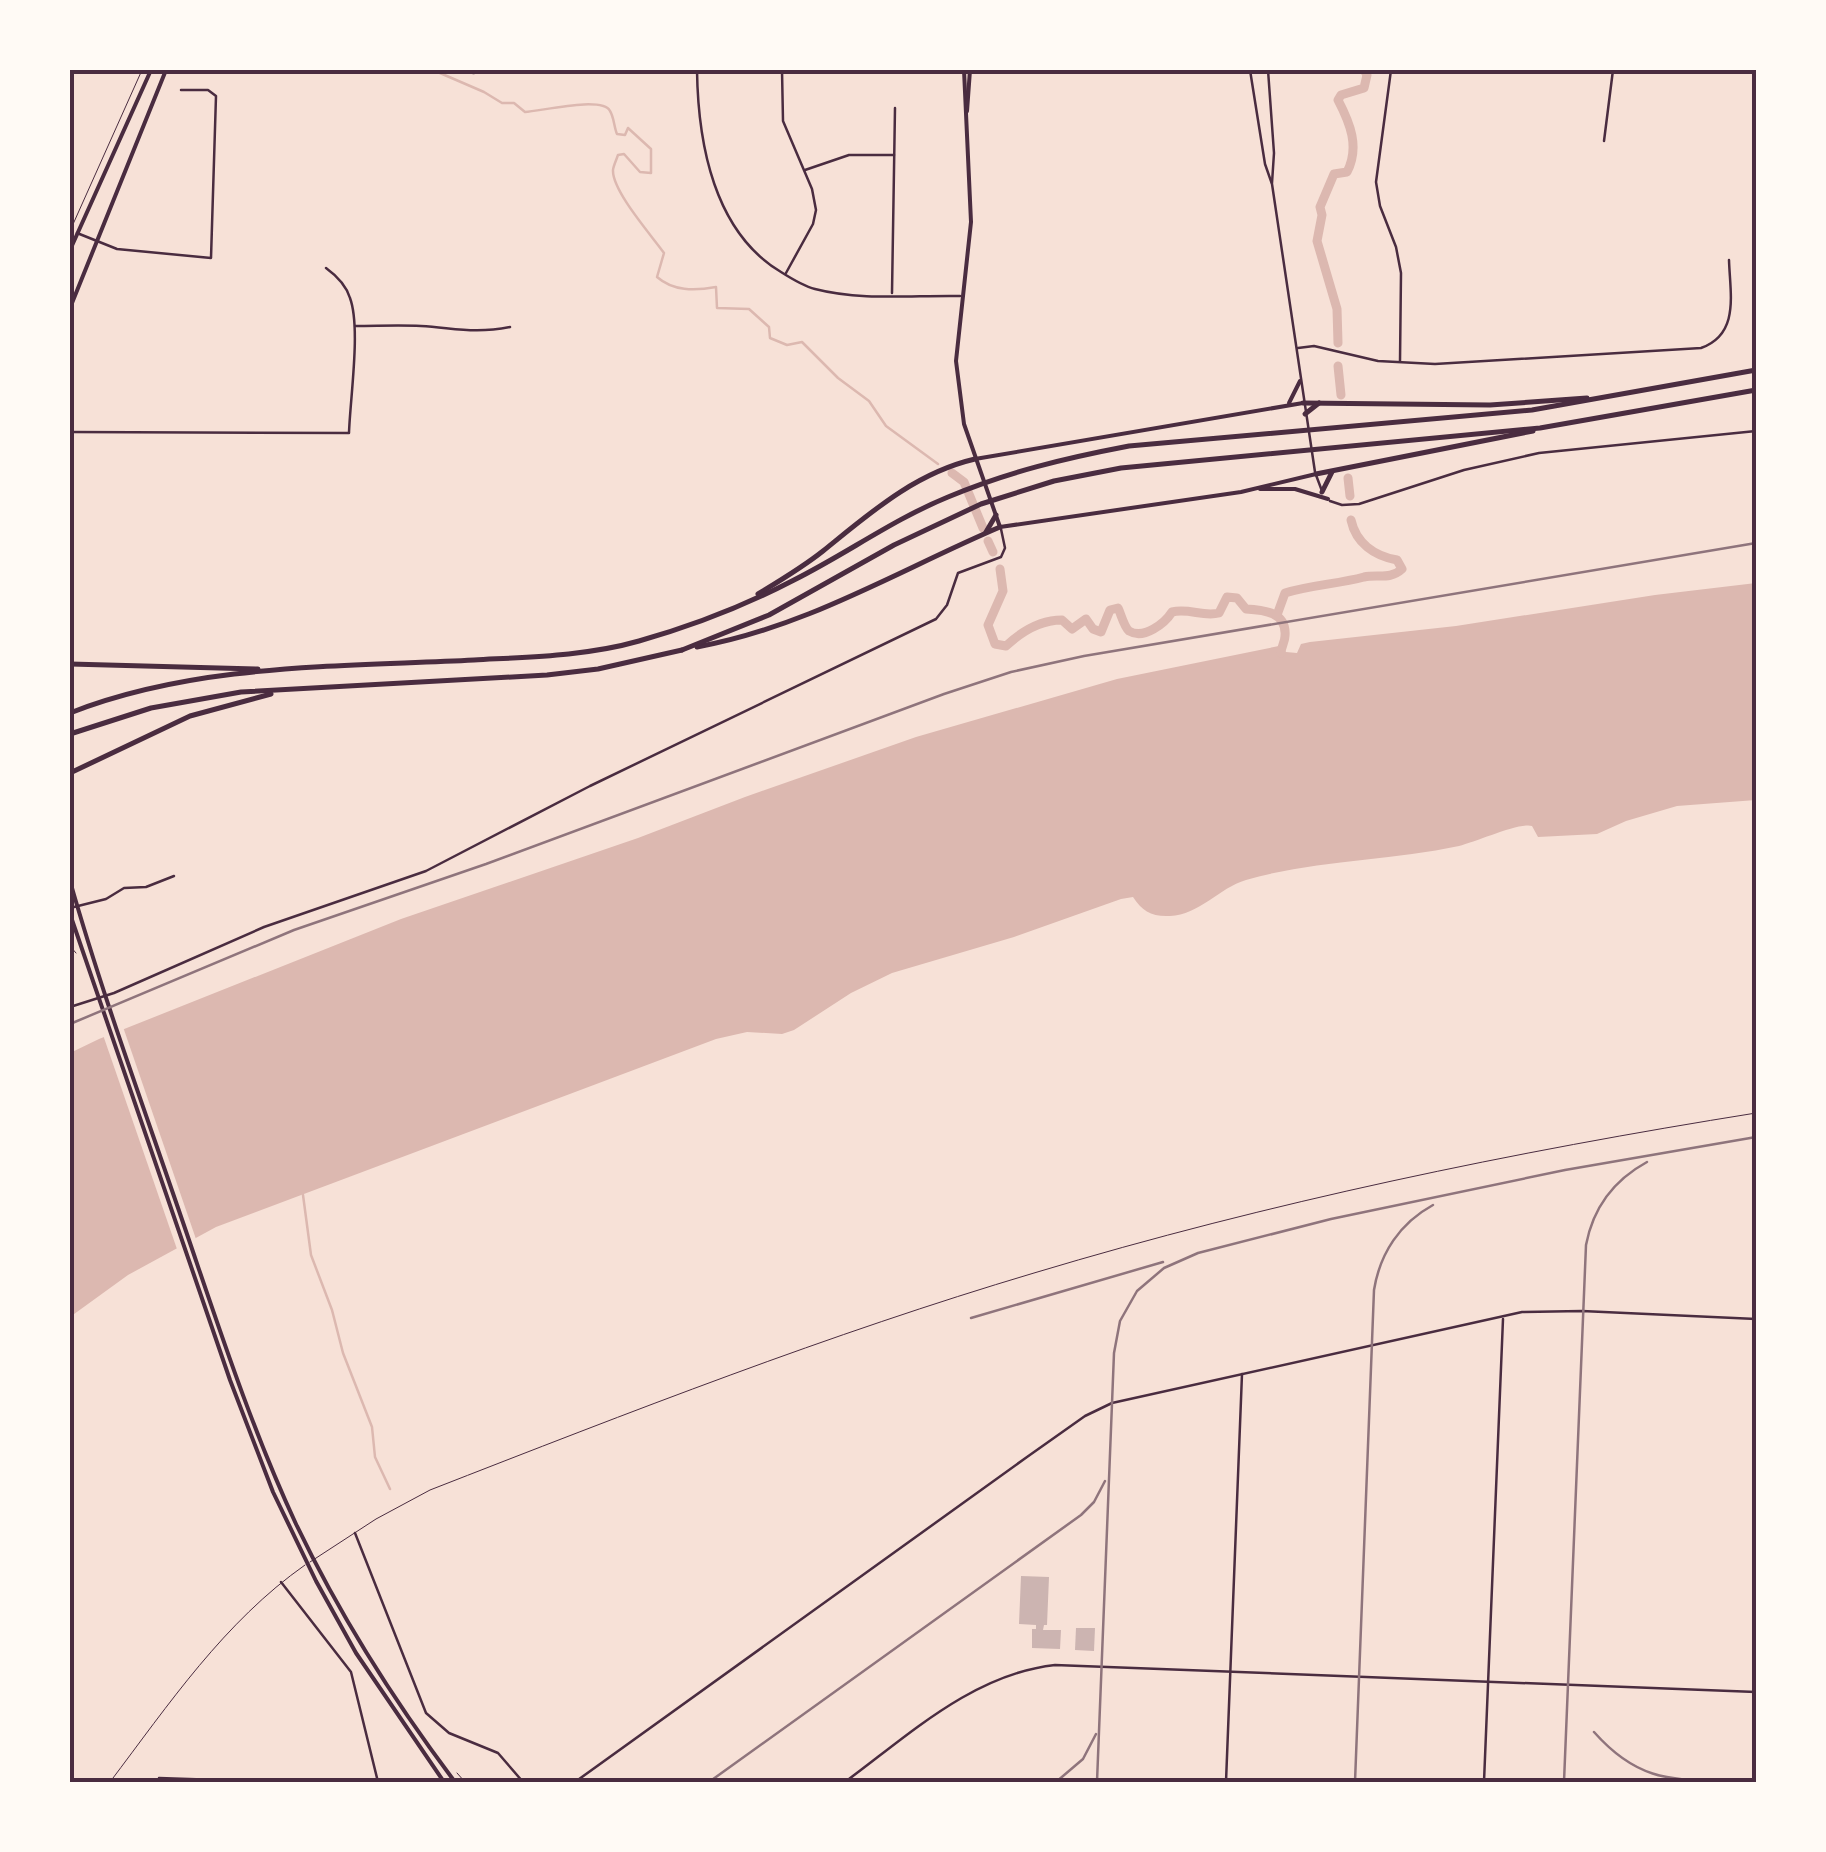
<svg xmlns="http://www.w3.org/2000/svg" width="1826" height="1852" viewBox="0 0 1826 1852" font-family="Jost,sans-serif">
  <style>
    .water { fill: #dcb8b0 }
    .pier { fill: #f7e1d7 }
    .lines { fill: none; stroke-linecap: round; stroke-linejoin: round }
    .stream { stroke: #dcb8b0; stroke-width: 2.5 }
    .river { stroke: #dcb8b0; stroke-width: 9 }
    .building { fill: #ccb4b1 }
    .path { stroke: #4a2c40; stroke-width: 1 }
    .service { stroke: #4a2c40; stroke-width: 1 }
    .minor { stroke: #4a2c40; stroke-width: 2.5 }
    .tertiary { stroke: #4a2c40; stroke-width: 2.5 }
    .secondary { stroke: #4a2c40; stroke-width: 4 }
    .primary { stroke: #4a2c40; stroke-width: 4 }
    .motorway { stroke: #4a2c40; stroke-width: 5 }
    .rail { stroke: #8f747c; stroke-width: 2.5 }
    .neatline { fill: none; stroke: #4a2c40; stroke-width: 4 }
  </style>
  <rect width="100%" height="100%" fill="#f7e1d7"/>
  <!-- water -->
  <path class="water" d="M1756,583V800L1677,806L1626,821L1597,834L1538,837L1532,826C1520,822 1476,842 1459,846C1389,861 1315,860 1246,880C1219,888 1199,915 1170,916C1152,917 1142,911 1133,897L1121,899L1014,937L892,973L851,993L794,1030L782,1034L747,1032L716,1039L216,1227L128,1275L70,1317V1053L99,1039L401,919L638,838L745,797L916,737L1117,679L1279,646L1286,652L1297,653L1301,644L1310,642L1456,626L1655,595Z"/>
  <!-- pier -->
  <path class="pier" d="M122,1024L197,1242L178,1252L102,1032Z"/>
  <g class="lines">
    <!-- stream -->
    <g class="stream">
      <path d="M433,70L484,92L502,103H514L525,112C542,111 602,96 610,111C614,117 614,127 617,134L625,135L628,128L651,149V173L640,172L624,154L618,155C617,158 613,167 613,170C612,191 652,236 664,253L657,277C673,291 694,291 716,287L717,308L749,309L769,327L770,338L787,345L802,342L838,378L869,401L886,426L938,464"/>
      <path d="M303,1195L311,1255L332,1310L343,1353L372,1427L375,1457L390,1489"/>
    </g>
    <!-- river -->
    <g class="river">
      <path d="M1338,343L1337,309L1317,241L1322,215L1320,207L1334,174L1347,172C1360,147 1350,123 1338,100L1341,95L1364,88L1367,75L1364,70"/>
      <path d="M1338,366L1341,395"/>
      <path d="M952,473L964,482L983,528"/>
      <path d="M1348,478L1350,496"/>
      <path d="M988,541L993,552"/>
      <path d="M1000,569L1003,591L988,625L995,644L1006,646C1022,631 1040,620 1062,620L1072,629L1086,619L1093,629L1101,632L1110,610L1118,608C1121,614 1124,627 1129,631C1144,640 1165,623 1172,612C1189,608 1203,617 1219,613L1227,597L1237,598L1246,609C1264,610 1287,612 1285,636C1285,642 1281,647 1281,653"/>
      <path d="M1277,615L1285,593C1311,585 1338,584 1364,577C1378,574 1390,580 1402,569L1397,560C1374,556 1356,543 1351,520"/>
    </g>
  </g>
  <!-- building -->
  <g class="building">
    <path d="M1021,1576L1049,1577L1047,1625H1044L1043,1630H1061L1060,1649L1032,1648V1629H1036V1625L1019,1624Z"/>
    <path d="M1076,1628H1095L1094,1651L1075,1650Z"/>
  </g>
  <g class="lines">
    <!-- path -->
    <g class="path">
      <path d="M70,231L142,70"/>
      <path d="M70,946L76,953"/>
      <path d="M457,1773L465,1782"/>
    </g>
    <!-- service -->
    <g class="service">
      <path d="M310,1562L376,1519L430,1490C630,1412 829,1334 1034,1273C1270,1202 1512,1152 1756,1113"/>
      <path d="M110,1782C169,1704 224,1622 305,1565"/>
    </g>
    <!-- minor -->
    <g class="minor">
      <path d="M447,70L474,73"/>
      <path d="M697,70C698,144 714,232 781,272C792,279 803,286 815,289C861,301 913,295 960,296"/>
      <path d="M782,70L783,121L812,189L816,210L813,224L786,273"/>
      <path d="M1391,70L1376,182L1380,206L1396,247L1401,273L1400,361"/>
      <path d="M1604,141L1613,70"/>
      <path d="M805,170L849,155H894"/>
      <path d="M77,233L117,249L211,258L216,96L208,90H181"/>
      <path d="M892,293L895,108"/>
      <path d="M355,326C377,326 399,325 421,326C455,328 474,334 510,327"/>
      <path d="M1298,348L1314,346L1378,361L1435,364L1701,348C1740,334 1730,294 1729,260"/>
      <path d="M70,432L349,433C350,399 361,328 350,298C346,285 337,276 326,268"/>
      <path d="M1316,475L1322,491"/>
      <path d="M1330,501L1342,505L1359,504L1464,470L1539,453L1756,431"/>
      <path d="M70,908L106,899L124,888L146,887L174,876"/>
      <path d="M70,1007L114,993L264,927L426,871L590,786L936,619L947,605L958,573L1001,557L1005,548L1001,529"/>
      <path d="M355,1533L426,1713L449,1733L498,1753L523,1782"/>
      <path d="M281,1582L351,1672L378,1782"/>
      <path d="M159,1778L278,1782"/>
      <path d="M575,1782L1027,1457L1085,1416L1112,1403L1522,1312L1582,1311L1756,1319"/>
      <path d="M845,1782C909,1735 973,1674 1055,1665L1756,1692"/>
      <path d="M1226,1782L1242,1374"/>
      <path d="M1484,1782L1503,1319"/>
    </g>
    <!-- tertiary -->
    <g class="tertiary">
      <path d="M1250,70L1265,164L1272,184L1315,472"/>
      <path d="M1268,70L1274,153L1272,183"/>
    </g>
    <!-- secondary -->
    <g class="secondary">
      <path d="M964,70L971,222L956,361L964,424L1000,527L1241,492L1316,474"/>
      <path d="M967,111L970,70"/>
      <path d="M1289,403L1300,381"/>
      <path d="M975,459L1303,403"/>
      <path d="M1260,489H1295L1328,499"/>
    </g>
    <!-- primary -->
    <g class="primary">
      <path d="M70,250L151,70"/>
      <path d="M70,308L166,70"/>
      <path d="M70,881C101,990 140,1097 177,1205C214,1312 248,1421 296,1524C340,1616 394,1701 455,1782"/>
      <path d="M70,914L230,1380L273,1492L316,1581L356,1653L444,1782"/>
    </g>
    <!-- motorway -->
    <g class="motorway">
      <path d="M1303,403L1490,405L1587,398"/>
      <path d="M1305,414L1319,403"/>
      <path d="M1316,474L1533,431"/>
      <path d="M1322,492L1332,472"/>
      <path d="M986,532L996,515"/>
      <path d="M758,594C781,580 803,567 823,551C870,513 915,473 975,459"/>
      <path d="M697,647C807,627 899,570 1000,527"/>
      <path d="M682,650L769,615L894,545L981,504L1054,481L1121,468L1540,428L1756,390"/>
      <path d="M70,664L258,669"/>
      <path d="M70,713C197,663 340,667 474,660C528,657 587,656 639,641C692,626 746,605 794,580C846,554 894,519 948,497C1007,472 1066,458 1129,446L1532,410L1756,370"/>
      <path d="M70,734L151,708L241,692L547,675L598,669L682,650"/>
      <path d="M70,773L190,716L271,694"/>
    </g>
    <!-- rail -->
    <g class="rail">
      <path d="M70,1024L294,930L486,864L944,694L1011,672L1084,656L1756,543"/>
      <path d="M971,1318L1163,1262"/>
      <path d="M1594,1732C1641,1785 1676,1779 1741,1782"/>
      <path d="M709,1782L1081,1515L1094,1502L1105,1481"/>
      <path d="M1056,1782L1083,1759L1096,1734"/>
      <path d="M1097,1782L1114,1353L1120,1321L1137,1291L1164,1268L1198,1253L1331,1219L1565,1170L1756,1137"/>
      <path d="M1355,1782L1374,1290C1380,1253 1400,1223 1433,1205"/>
      <path d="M1564,1782L1586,1245C1593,1208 1614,1180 1647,1162"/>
    </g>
  </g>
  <!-- border -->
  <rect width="1826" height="1852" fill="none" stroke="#fffaf5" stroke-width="145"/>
  <rect x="72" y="72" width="1682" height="1708" class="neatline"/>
</svg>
